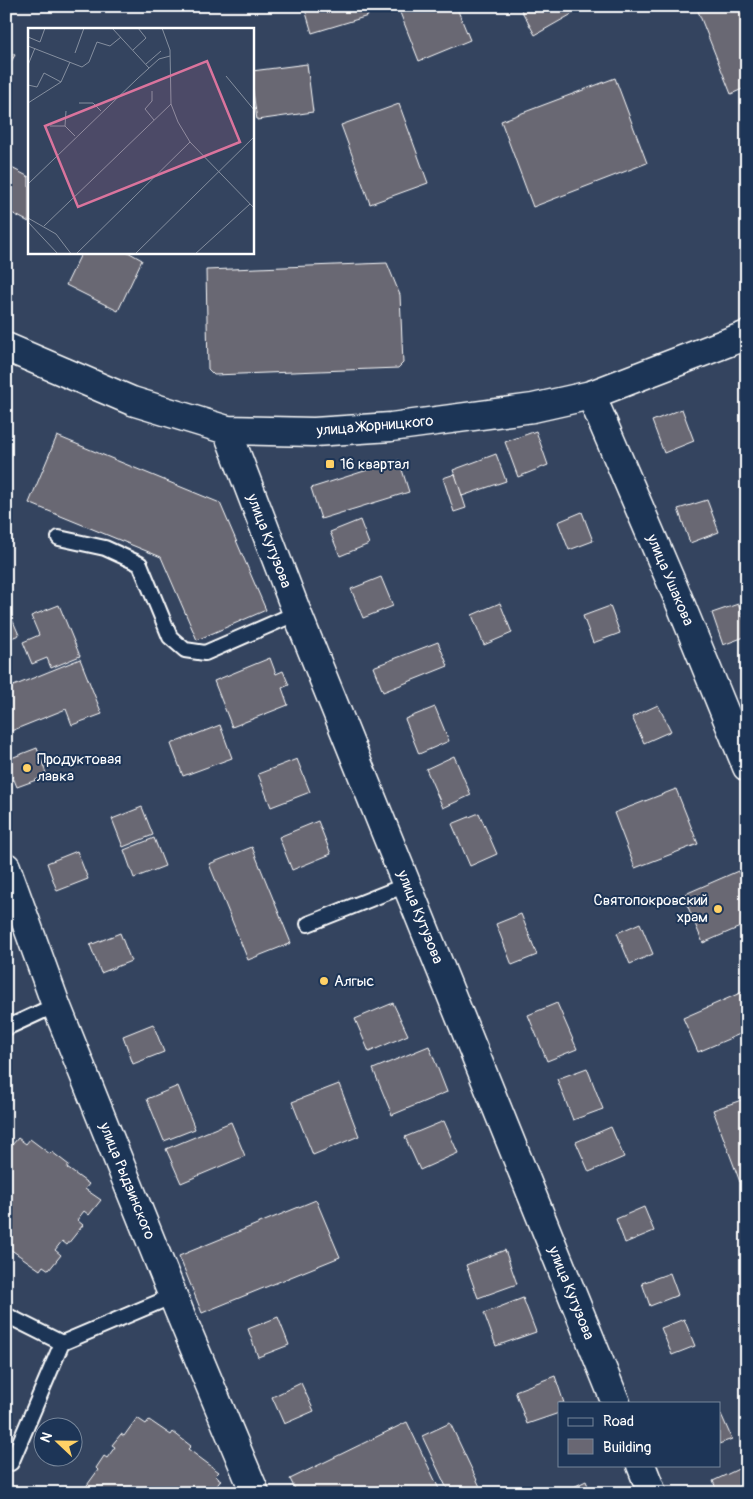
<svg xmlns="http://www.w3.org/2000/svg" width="753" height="1499" viewBox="0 0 753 1499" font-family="Pangolin,sans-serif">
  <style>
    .building { fill: #696773; stroke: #fff }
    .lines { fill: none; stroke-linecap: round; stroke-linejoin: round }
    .service-casing { stroke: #fff; stroke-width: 18 }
    .minor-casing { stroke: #fff; stroke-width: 31 }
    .secondary-casing { stroke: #fff; stroke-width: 31 }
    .service { stroke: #1d3557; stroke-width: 14 }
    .minor { stroke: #1d3557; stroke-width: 28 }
    .secondary { stroke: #1d3557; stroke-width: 28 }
    .poi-dot { fill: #ffd166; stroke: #1d3557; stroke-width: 2 }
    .labels { text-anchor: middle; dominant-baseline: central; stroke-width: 4; stroke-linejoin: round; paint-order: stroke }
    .street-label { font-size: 15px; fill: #fff; stroke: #1d3557 }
    .poi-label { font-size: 15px; fill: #fff; stroke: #1d3557; text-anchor: start }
    .inset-road { fill: none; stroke: #858f9f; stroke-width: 1 }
    .view { fill: #da749d; fill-opacity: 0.15; stroke: #da749d; stroke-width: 2.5 }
    .inset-edge { fill: none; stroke: #fff; stroke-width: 2.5 }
  </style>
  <rect width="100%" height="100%" fill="#34445f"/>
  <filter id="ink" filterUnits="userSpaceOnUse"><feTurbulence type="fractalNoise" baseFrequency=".02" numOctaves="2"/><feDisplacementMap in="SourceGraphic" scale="10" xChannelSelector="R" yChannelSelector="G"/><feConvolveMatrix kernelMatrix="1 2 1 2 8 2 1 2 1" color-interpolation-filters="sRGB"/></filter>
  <g filter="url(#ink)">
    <!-- building -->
    <g class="building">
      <path d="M304,6H365L368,16L312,33Z"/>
      <path d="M409,6H456L470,40L419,61L399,10Z"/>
      <path d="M519,6H586L535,35Z"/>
      <path d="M696,6H747V87L731,94Z"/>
      <path d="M6,50L15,55L6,70Z"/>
      <path d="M307,64L313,112L257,120L252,85V71Z"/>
      <path d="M615,78L647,163L533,207L501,121Z"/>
      <path d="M399,104L428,183L370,204L341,125Z"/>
      <path d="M6,165L29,177V222L6,210Z"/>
      <path d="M82,252H128L142,260L118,311L66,285Z"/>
      <path d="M387,263L400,295L403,363L398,368L214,375L208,369L206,270Z"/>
      <path d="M682,409L694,441L664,453L652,421Z"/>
      <path d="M536,431L548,465L518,477L505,442Z"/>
      <path d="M57,436L220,503L266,610L197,640L161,557L29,503Z"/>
      <path d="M496,454L506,481L462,496L453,470Z"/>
      <path d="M399,460L409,492L321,519L311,488Z"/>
      <path d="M455,474L466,508L454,512L443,478Z"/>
      <path d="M707,500L719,532L690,543L678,509Z"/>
      <path d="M582,512L593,541L569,550L558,522Z"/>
      <path d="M360,520L369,544L340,556L330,532Z"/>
      <path d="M381,577L393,606L363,618L351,589Z"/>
      <path d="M500,603L512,633L484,645L472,615Z"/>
      <path d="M738,604L747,627V636L723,645L712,613Z"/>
      <path d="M6,605L19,635L6,640Z"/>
      <path d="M59,605L80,656L51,668L47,658L32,664L23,642L39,635L31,616Z"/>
      <path d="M610,606L620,633L593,643L583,616Z"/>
      <path d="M438,642L448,666L383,692L373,667Z"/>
      <path d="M270,658L276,674L283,671L289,685L282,688L288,705L232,727L214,681Z"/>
      <path d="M80,659L102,714L72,725L66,709L6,733V689Z"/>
      <path d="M747,687V703L741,689Z"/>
      <path d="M658,705L671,731L644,743L632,717Z"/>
      <path d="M435,707L449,741L419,754L405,719Z"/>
      <path d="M220,725L232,758L183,776L171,744Z"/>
      <path d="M37,748L47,776L17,787L6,760Z"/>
      <path d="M454,756L471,795L443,808L426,769Z"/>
      <path d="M297,759L310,792L271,807L258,774Z"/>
      <path d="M676,789L698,844L635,868L614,813Z"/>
      <path d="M142,807L153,835L123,847L112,819Z"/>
      <path d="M479,813L497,854L470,866L452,824Z"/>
      <path d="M318,821L331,854L292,870L279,837Z"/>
      <path d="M154,838L165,866L134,878L124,850Z"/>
      <path d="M252,847L291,943L248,960L209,864Z"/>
      <path d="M77,851L88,879L57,891L47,863Z"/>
      <path d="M738,871L747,892V924L703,943L683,895Z"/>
      <path d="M521,914L537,955L512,965L496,924Z"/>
      <path d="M640,923L653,954L630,964L617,933Z"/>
      <path d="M120,933L131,961L101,973L90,945Z"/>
      <path d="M747,990V1031L698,1052L683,1018Z"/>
      <path d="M393,1003L408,1035L369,1052L355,1019Z"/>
      <path d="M557,1003L577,1049L547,1061L528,1015Z"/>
      <path d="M153,1024L164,1052L133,1064L123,1036Z"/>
      <path d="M429,1046L447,1092L392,1115L373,1069Z"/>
      <path d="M587,1068L603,1109L573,1120L557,1079Z"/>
      <path d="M339,1084L359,1136L313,1155L292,1102Z"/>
      <path d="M178,1086L195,1129L164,1141L147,1099Z"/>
      <path d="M747,1098V1179L740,1182L713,1110Z"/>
      <path d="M444,1121L458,1153L420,1170L405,1137Z"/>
      <path d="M231,1122L245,1156L181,1183L166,1149Z"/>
      <path d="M611,1127L624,1157L589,1172L576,1142Z"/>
      <path d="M18,1138L26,1144L30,1139L50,1154L52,1152L69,1165L67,1168L89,1184L85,1189L101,1200L89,1215L84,1211L77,1220L83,1225L67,1245L62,1241L55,1250L61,1255L49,1270L43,1266L40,1270L10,1249L8,1251L6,1250V1152Z"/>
      <path d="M316,1200L340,1257L202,1313L179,1256Z"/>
      <path d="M644,1207L654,1231L625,1243L616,1219Z"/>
      <path d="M505,1250L517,1284L478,1298L466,1265Z"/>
      <path d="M670,1273L678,1295L650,1306L642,1283Z"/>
      <path d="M523,1298L536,1332L496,1346L484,1313Z"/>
      <path d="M278,1317L289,1345L258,1357L248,1329Z"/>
      <path d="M684,1319L695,1346L672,1355L661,1328Z"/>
      <path d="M555,1376L564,1403H559V1413L527,1424L515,1391Z"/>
      <path d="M301,1383L314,1411L284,1424L272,1397Z"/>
      <path d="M721,1414L732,1439L719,1444V1415Z"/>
      <path d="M137,1418L146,1424L149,1420L171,1435L173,1432L191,1446L188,1449L219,1472L215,1476L221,1480L212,1493H208L205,1491L204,1493H92L85,1488L98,1470L96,1468L104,1456L107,1458L115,1447L112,1445L121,1434L124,1436Z"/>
      <path d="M407,1422L441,1493H297L290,1479Z"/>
      <path d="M450,1423L483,1493H449L422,1436Z"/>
      <path d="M747,1465V1493H718L713,1481Z"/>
      <path d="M586,1481L591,1493H561Z"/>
    </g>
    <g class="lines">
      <!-- service casing -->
      <g class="service-casing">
        <g id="service">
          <path d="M59,538L105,548L140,564L170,637L185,650L205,653L297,613"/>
          <path d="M308,924L406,885"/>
          <path d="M6,1028L56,1005"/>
          <path d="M6,1315L62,1343"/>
          <path d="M11,1463L62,1343L173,1296"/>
        </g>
      </g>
      <!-- minor casing -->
      <g class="minor-casing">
        <g id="minor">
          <path d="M591,395L678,598L747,767"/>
          <path d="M227,430L297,613L616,1403"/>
          <path d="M6,867L56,1005L179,1311L255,1493"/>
          <path d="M641,1465L652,1493"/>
        </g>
      </g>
      <!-- secondary casing -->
      <g class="secondary-casing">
        <path id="secondary" d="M6,347L132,401L227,430L314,432L391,427L533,408L591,395L747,335"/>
      </g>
      <!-- service -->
      <use href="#service" class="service"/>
      <!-- minor -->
      <use href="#minor" class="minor"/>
      <!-- secondary -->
      <use href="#secondary" class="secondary"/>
    </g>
  </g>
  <!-- markers -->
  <g class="poi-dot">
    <rect x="325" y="459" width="10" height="10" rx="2.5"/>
    <circle cx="27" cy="768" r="5"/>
    <circle cx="718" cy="909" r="5"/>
    <circle cx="324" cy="981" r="5"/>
  </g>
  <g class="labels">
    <!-- street labels -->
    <g class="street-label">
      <text transform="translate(375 426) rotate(-5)">улица Жорницкого</text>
      <text transform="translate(269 541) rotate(69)">улица Кутузова</text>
      <text transform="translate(670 580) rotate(67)">улица Ушакова</text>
      <text transform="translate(420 917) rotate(68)">улица Кутузова</text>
      <text transform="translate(127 1181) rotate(68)">улица Рыдзинского</text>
      <text transform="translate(571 1293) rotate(68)">улица Кутузова</text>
    </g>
    <!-- poi labels -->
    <g class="poi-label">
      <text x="340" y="464">16 квартал</text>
      <text x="37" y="759">Продуктовая<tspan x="37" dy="17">лавка</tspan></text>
      <text x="708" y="900" text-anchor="end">Святопокровский<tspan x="708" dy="17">храм</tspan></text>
      <text x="334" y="981">Алгыс</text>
    </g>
  </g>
  <!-- overview -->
  <g transform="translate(28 28)">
    <rect width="226" height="226" fill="#34445f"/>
    <path class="inset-road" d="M84,0L121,40M134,0L142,22L143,76L150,94L162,114L227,181M0,9L12,14L17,0M0,18L54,39L61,34L69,14L82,18L93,9M105,22L118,10L110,0M47,25L56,0M118,36L133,23M0,37L7,20M198,48L227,83M0,57L9,59L16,45L33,54M124,63V73L117,81L126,92M0,75L33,54L42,34M51,75H65L73,83M22,98H37L47,108M37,98L38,83M0,156L109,51L131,31L142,28M0,190L28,206L44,227M0,194L31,227M16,198L143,76M47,227L162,114M106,227L227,108M166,227L222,176"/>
    <path class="view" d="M179,33L212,114L50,179L17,98Z"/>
    <rect width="226" height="226" class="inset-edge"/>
  </g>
  <!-- margin -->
  <rect width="753" height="1499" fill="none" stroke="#1d3557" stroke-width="25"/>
  <rect x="12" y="12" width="728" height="1474" fill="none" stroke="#fff" stroke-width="2" filter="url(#ink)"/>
  <!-- legend -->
  <rect x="558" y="1402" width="162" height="65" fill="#1d3557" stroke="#77869a"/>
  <rect x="568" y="1418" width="25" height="8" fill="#1d3557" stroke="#77869a"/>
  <text x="603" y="1426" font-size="15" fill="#ffffff">Road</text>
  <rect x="568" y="1439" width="25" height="15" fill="#696773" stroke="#77869a"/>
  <text x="603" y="1452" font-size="15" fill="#ffffff">Building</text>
  <!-- north arrow -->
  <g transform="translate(58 1442) rotate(292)"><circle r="24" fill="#1d3557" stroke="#77869a"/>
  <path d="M0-4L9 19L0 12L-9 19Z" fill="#ffd166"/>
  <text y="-8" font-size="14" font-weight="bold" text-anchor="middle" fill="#ffffff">N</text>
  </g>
</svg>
